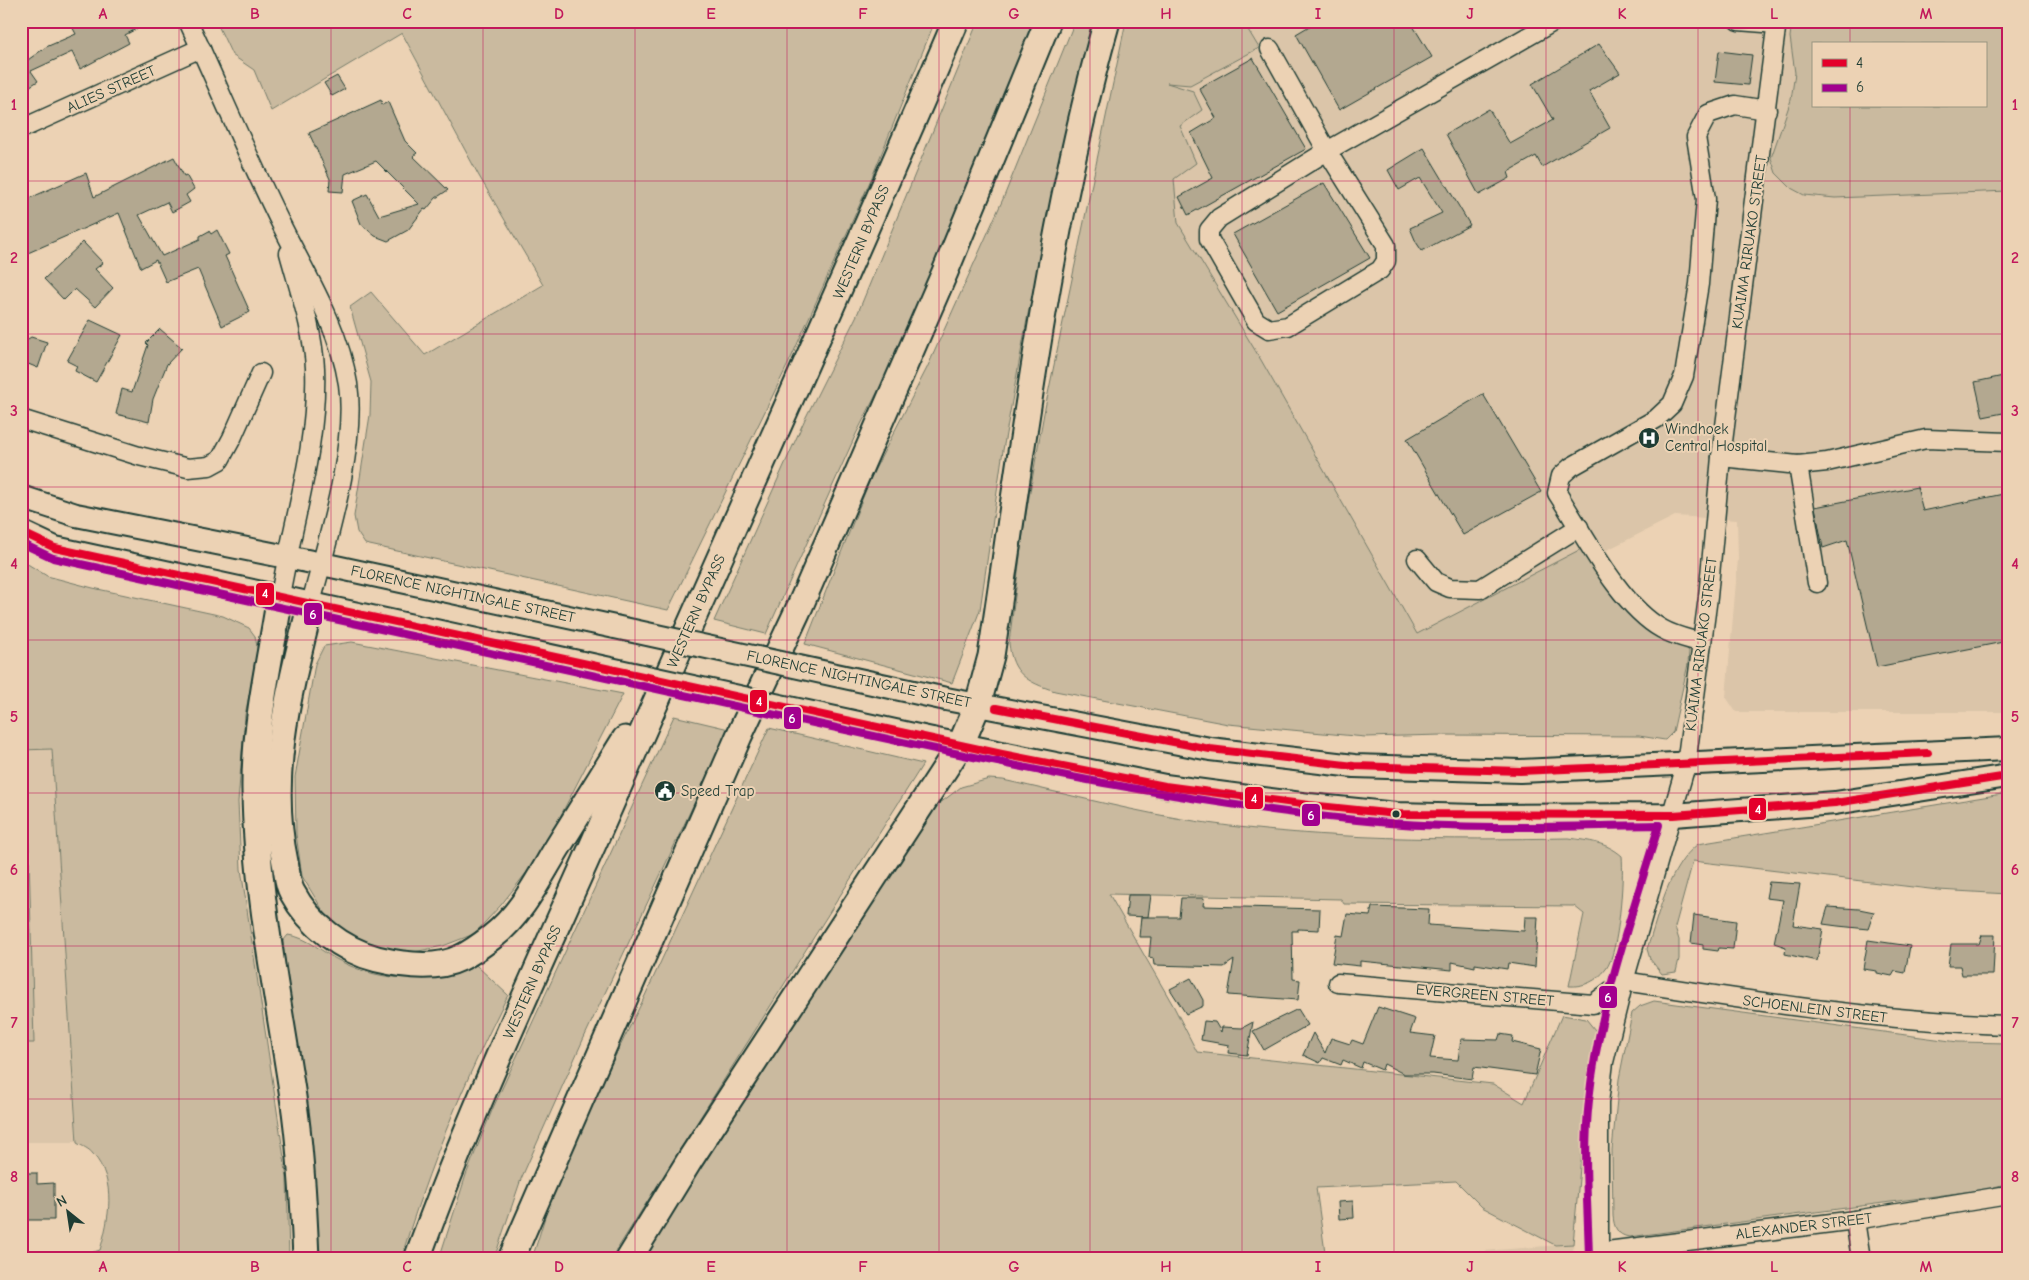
<svg xmlns="http://www.w3.org/2000/svg" width="2029" height="1280" viewBox="0 0 2029 1280" font-family="'Comic Neue',sans-serif">
  <style>
    .built { fill: #dbc5a9; fill-rule: evenodd }
    .green { fill: #caba9f; stroke: #747c6a; fill-rule: evenodd }
    .building { fill: #b3a890; stroke: #1f3d34 }
    .lines { fill: none; stroke-linecap: round; stroke-linejoin: round }
    .minor-casing { stroke: #1f3d34; stroke-width: 21 }
    .major-casing { stroke: #1f3d34; stroke-width: 26 }
    .highway-casing { stroke: #1f3d34; stroke-width: 29 }
    .minor { stroke: #ecd2b4; stroke-width: 18 }
    .major { stroke: #ecd2b4; stroke-width: 22 }
    .highway { stroke: #ecd2b4; stroke-width: 25 }
    .major-bridge-casing { stroke: #1f3d34; stroke-width: 26; stroke-linecap: butt }
    .major-bridge { stroke: #ecd2b4; stroke-width: 22 }
    .bus-1-casing { stroke: #ecd2b4; stroke-width: 11 }
    .bus-2-casing { stroke: #ecd2b4; stroke-width: 11 }
    .bus-1 { stroke: #e4002b; stroke-width: 8 }
    .bus-2 { stroke: #a2008e; stroke-width: 8 }
    .grid { fill: none; stroke: #c2185b; stroke-width: 1; stroke-opacity: 0.55 }
    .bus-dot { fill: #1f3d34; stroke: #ecd2b4; stroke-width: 2 }
    .labels { text-anchor: middle; dominant-baseline: central; stroke-width: 4; stroke-linejoin: round; paint-order: stroke }
    .street-label { font-size: 15px; fill: #1f3d34; stroke: #ecd2b4 }
    .poi-label { font-size: 15px; fill: #1f3d34; stroke: #ecd2b4; text-anchor: start }
    .line-badge { stroke: #ecd2b4; stroke-width: 2 }
    .badge-label { font-size: 14px; text-anchor: middle; font-weight: bold; fill: #fff }
    .neatline { fill: none; stroke: #c2185b; stroke-width: 2 }
    .grid-label { font-size: 16px; text-anchor: middle; font-weight: bold; fill: #c2185b }
  </style>
  <rect width="100%" height="100%" fill="#ecd2b4"/>
  <filter id="ink" filterUnits="userSpaceOnUse"><feTurbulence type="fractalNoise" baseFrequency=".02" numOctaves="2"/><feDisplacementMap in="SourceGraphic" scale="10" xChannelSelector="R" yChannelSelector="G"/><feConvolveMatrix kernelMatrix="1 2 1 2 8 2 1 2 1" color-interpolation-filters="sRGB"/></filter>
  <g filter="url(#ink)">
    <!-- built -->
    <g class="built">
      <path d="M1168,21H2008V712H1736L1726,697L1738,559L1737,520L1675,516L1413,647L1100,353ZM1813,44H1985V106H1813Z"/>
      <path d="M52,749L76,1142H21V750Z"/>
      <path d="M1573,1244L1574,1259H1366L1416,1252H1471Z"/>
    </g>
    <!-- green -->
    <g class="green">
      <path d="M216,21H935L872,177L791,358L668,610L365,544L357,532L354,516L370,415L371,382L350,307L371,292L425,355L543,285L479,176L402,33L271,111L254,70L232,55Z"/>
      <path d="M978,21H1039L917,315L856,434L766,634L714,621L805,419L857,315Z"/>
      <path d="M1075,21H1097L1028,314L1003,450L980,610L952,683L805,644L871,477L927,368L1003,199Z"/>
      <path d="M1126,21H1258L1247,28L1259,48L1190,85L1167,83L1193,91L1202,110L1180,126L1196,163L1174,179L1178,223L1261,360L1417,634L1583,548L1689,651L1688,664L1673,732L1665,740L1639,736L1442,735L1365,737L1228,724L1055,691C1027,682 1012,674 1009,643L1024,525L1044,413Z"/>
      <path d="M1792,21H2008V191L1835,198L1804,195L1791,188L1776,173L1771,158L1791,100L1795,73L1790,37ZM1813,44H1985V106H1813Z"/>
      <path d="M21,560L47,576L93,588L223,616L249,628L255,636L258,652L245,715L238,802L241,869L287,1178L289,1259H72L100,1250C109,1219 117,1181 93,1154C90,1149 82,1146 77,1143L52,749L21,750Z"/>
      <path d="M352,642L623,694L541,854L501,905L474,934L443,946L414,952L386,950L350,935L325,914L302,876L296,834L295,777L315,664L324,646Z"/>
      <path d="M674,716L729,729L582,1042L521,1179L494,1259H439L466,1175L493,1108Z"/>
      <path d="M769,728L923,764L611,1259H532L550,1201L598,1091L643,1000Z"/>
      <path d="M989,779L1003,780C1071,795 1138,813 1207,823C1327,840 1448,840 1569,838C1589,841 1606,842 1622,856C1624,879 1619,952 1606,969C1597,981 1584,987 1569,986L1584,914L1574,906L1344,904L1341,899L1109,894L1174,1007L1197,1052L1493,1084L1524,1103L1562,1015L1586,1019L1595,1030L1598,1038L1586,1102L1573,1244L1555,1245L1482,1207L1456,1181L1316,1188L1326,1259H643L825,974L935,807L961,787Z"/>
      <path d="M2008,793V894L1938,890L1693,861L1675,927L1679,940V959L1676,972L1662,974L1650,959L1647,949C1659,914 1668,867 1698,844Z"/>
      <path d="M21,819H28L34,1043H21Z"/>
      <path d="M288,935C310,938 322,953 342,962C385,984 431,981 476,965L508,995C465,1079 428,1168 401,1259H316L283,941Z"/>
      <path d="M1654,1001L1958,1042L2008,1043V1183L1988,1189L1629,1237C1617,1235 1614,1227 1613,1216L1612,1150L1619,1079L1632,1013L1640,1006Z"/>
    </g>
    <!-- building -->
    <g class="building">
      <path d="M69,21H151L125,35L129,43L80,69L72,52L31,71L38,81L21,92V57L25,62L46,47L76,34Z"/>
      <path d="M1318,21H1410L1432,57L1339,110L1296,34Z"/>
      <path d="M1599,44L1620,73L1589,91L1610,128L1542,167L1536,156L1508,172L1510,178L1479,195L1446,134L1489,109L1510,144L1553,120L1532,84Z"/>
      <path d="M1719,51L1752,55L1748,85L1715,82Z"/>
      <path d="M1253,58L1306,149L1188,215L1179,197L1213,178L1191,133L1216,118L1199,88Z"/>
      <path d="M337,76L345,89L332,96L324,83Z"/>
      <path d="M381,100L382,105L388,102L405,141L417,153L413,156L448,190L436,198L426,210L424,209L408,230L388,241L375,236L361,224L352,201L367,194L379,216L419,204L376,161L345,174L343,192L329,191L330,179L309,133Z"/>
      <path d="M1424,148L1470,225L1422,251L1416,242L1410,228L1442,213L1420,178L1399,190L1388,170Z"/>
      <path d="M174,157L184,176L186,175L194,189L186,195L190,202L172,212L167,202L139,215L162,256L200,239V236L209,231L211,234L217,230L229,254L225,256L250,312L222,326L198,269L166,282L156,260L141,268L119,213L21,256V202L86,173L94,197Z"/>
      <path d="M1324,183L1370,258L1277,311L1233,234Z"/>
      <path d="M83,242L103,263L95,269L113,288L95,307L75,289L64,300L44,279Z"/>
      <path d="M90,320L122,335L96,382L75,371L77,366L67,361Z"/>
      <path d="M160,329L182,348L167,364L153,399L149,422L116,414L122,389L132,392L148,345L146,343Z"/>
      <path d="M31,337L47,342L38,368L21,361V338L28,339Z"/>
      <path d="M2008,375V412L1983,417L1975,382Z"/>
      <path d="M1483,394L1541,492L1463,535L1407,439Z"/>
      <path d="M1917,487L1923,511L2008,493V641L1877,667L1847,540L1823,548L1815,507Z"/>
      <path d="M1769,882L1800,884L1793,925L1823,929L1817,961L1785,954L1786,947L1774,943L1783,900L1766,898Z"/>
      <path d="M1128,895H1151L1148,917L1126,916Z"/>
      <path d="M1181,898H1204L1203,906L1320,909L1319,930L1298,929V931H1292L1293,979L1300,980L1298,1000L1228,995L1234,960L1224,967L1154,965L1153,958L1149,957L1151,937H1139L1141,917H1179Z"/>
      <path d="M1372,907L1429,909L1428,925L1524,931L1525,917H1538L1535,967L1508,963L1507,969L1475,964V967L1452,962V970L1360,961V966L1332,963L1337,935L1343,936L1347,914L1370,916Z"/>
      <path d="M1828,907L1859,909L1874,912L1868,929L1838,926L1823,924Z"/>
      <path d="M1694,915L1736,921L1733,949L1719,948L1718,951L1703,949V945L1691,943Z"/>
      <path d="M1982,935H1995L1993,975H1962L1960,966H1948L1951,944H1979Z"/>
      <path d="M1868,940L1910,946L1905,973L1895,971L1892,976L1877,973V971L1863,969Z"/>
      <path d="M1191,978L1203,1000V1006L1186,1014L1170,989Z"/>
      <path d="M1378,1007L1415,1019L1410,1033L1435,1036L1430,1058L1458,1060L1461,1039L1498,1040L1500,1034L1513,1036L1512,1042L1541,1049L1535,1075L1474,1067L1472,1079L1433,1074H1404L1384,1064L1382,1070L1363,1062L1361,1068L1343,1060L1341,1065L1323,1058L1320,1063L1303,1055L1313,1033L1325,1053L1331,1038L1350,1044L1352,1040L1363,1044Z"/>
      <path d="M1298,1009L1308,1025L1264,1050L1253,1031Z"/>
      <path d="M1204,1021L1215,1022L1221,1032L1222,1027L1242,1028L1253,1022L1247,1055L1228,1053L1229,1045L1201,1040Z"/>
      <path d="M21,1173H37V1184L54,1183V1220H21Z"/>
      <path d="M1353,1201L1354,1218L1339,1219L1338,1202Z"/>
    </g>
    <g class="lines">
      <!-- minor casing -->
      <g class="minor-casing">
        <g id="minor">
          <path d="M188,21C220,90 249,160 283,228C308,278 339,327 348,384C357,446 327,542 311,603"/>
          <path d="M1738,21L1777,24"/>
          <path d="M1270,49L1327,151L1386,245V261L1380,270L1288,326L1269,329L1256,321L1209,239V230L1219,218L1327,151L1555,21"/>
          <path d="M21,129L201,48"/>
          <path d="M21,419L139,456L188,468L209,466L220,460L232,438L261,373"/>
          <path d="M1721,457L1798,465L1827,462L1926,439L2008,442"/>
          <path d="M1798,465L1817,583"/>
          <path d="M1417,559L1436,582L1450,588L1480,589L1579,527"/>
          <path d="M280,596C293,520 318,446 315,368C313,329 299,290 289,253"/>
          <path d="M1702,643C1689,639 1674,636 1662,629C1619,605 1584,534 1557,493L1561,476L1571,467L1656,419L1672,404L1684,376L1699,284L1706,199L1696,137L1708,114L1735,105L1767,110"/>
          <path d="M1338,983L1593,1004L1624,981C1752,1001 1879,1021 2008,1025"/>
          <path d="M1855,1220L1861,1259"/>
          <path d="M1599,1252L1855,1220L2008,1195"/>
          <path d="M1599,1259V1103L1604,1062L1624,981L1686,765L1708,597L1721,457L1777,21"/>
        </g>
      </g>
      <!-- major casing -->
      <g class="major-casing">
        <g id="major">
          <path d="M21,497L76,515L322,564L615,627"/>
          <path d="M21,532L55,548L601,667"/>
          <path d="M946,699L1210,749L1354,766L1520,771L2008,749"/>
          <path d="M932,739L1165,786L1309,805L1396,814L1478,816L1673,815L1835,803L2008,776"/>
        </g>
      </g>
      <!-- highway casing -->
      <g class="highway-casing">
        <g id="highway">
          <path d="M280,596C270,661 254,725 255,790C256,893 278,996 293,1097C301,1150 304,1205 306,1259"/>
          <path d="M311,603C290,688 266,774 285,862C287,871 287,883 292,892C309,924 342,950 377,959C402,965 436,970 460,958C471,953 483,944 492,937C521,915 538,880 556,850C579,813 602,776 625,739"/>
          <path d="M417,1259C471,1110 539,967 603,822C720,555 841,289 956,21"/>
          <path d="M511,1259L739,736L800,606L945,272L1048,21"/>
          <path d="M629,1259L691,1158L961,744L978,704L991,656C1023,444 1048,229 1107,21"/>
        </g>
      </g>
      <!-- minor -->
      <use href="#minor" class="minor"/>
      <!-- major -->
      <use href="#major" class="major"/>
      <!-- highway -->
      <use href="#highway" class="highway"/>
      <!-- major-bridge casing -->
      <g class="major-bridge-casing">
        <g id="major-bridge">
          <path d="M615,627L946,699"/>
          <path d="M601,667L932,739"/>
        </g>
      </g>
      <!-- major-bridge -->
      <use href="#major-bridge" class="major-bridge"/>
      <!-- bus-1 casing -->
      <g class="bus-1-casing">
        <g id="bus-1">
          <path d="M21,532L55,548L1002,754L1165,786L1309,805L1396,814L1673,815L1835,803L2008,776"/>
          <path d="M996,708L1210,749L1354,766L1520,771L1928,753"/>
        </g>
      </g>
      <!-- bus-2 casing -->
      <g class="bus-2-casing">
        <path id="bus-2" d="M21,543L53,558C291,609 529,661 767,713C973,757 1178,805 1389,823C1479,830 1569,826 1659,825C1632,915 1599,1006 1589,1100C1583,1153 1588,1206 1589,1259"/>
      </g>
      <!-- bus-1 -->
      <use href="#bus-1" class="bus-1"/>
      <!-- bus-2 -->
      <use href="#bus-2" class="bus-2"/>
    </g>
  </g>
  <!-- grid -->
  <path class="grid" d="M179,21V1259M331,21V1259M483,21V1259M635,21V1259M787,21V1259M939,21V1259M1090,21V1259M1242,21V1259M1394,21V1259M1546,21V1259M1698,21V1259M1850,21V44M1850,106V1259M21,181H2008M21,334H2008M21,487H2008M21,640H2008M21,793H2008M21,946H2008M21,1099H2008"/>
  <!-- icons -->
  <defs>
    <g id="hospital-disc" transform="scale(1.125)"><circle r="9.5" fill="#1f3d34" stroke="#ecd2b4"/><path d="M-5-5h3v3.5h4V-5h3V5h-3V1.5h-4V5h-3Z" fill="#fff"/></g>
    <g id="civic-disc" transform="scale(1.125)"><circle r="9.5" fill="#1f3d34" stroke="#ecd2b4"/><path d="M-.6-6.5H3V-4.5H.6V-3L4-1V1h2V6H-6V1h2V-1L-.6-3ZM-1.2 2.5V6h2.4V2.5Z" fill="#fff"/></g>
  </defs>
  <g fill-rule="evenodd">
    <use href="#hospital-disc" x="1649" y="438"/>
    <use href="#civic-disc" x="665" y="791"/>
  </g>
  <!-- markers -->
  <circle class="bus-dot" cx="1396" cy="814" r="4.5"/>
  <g class="labels">
    <!-- street labels -->
    <g class="street-label">
      <text transform="translate(111 89) rotate(-24)">ALIES STREET</text>
      <text transform="translate(861 242) rotate(-67)">WESTERN BYPASS</text>
      <text transform="translate(1749 242) rotate(-82)">KUAIMA RIRUAKO STREET</text>
      <text transform="translate(463 594) rotate(12)">FLORENCE NIGHTINGALE STREET</text>
      <text transform="translate(696 611) rotate(-66)">WESTERN BYPASS</text>
      <text transform="translate(1701 644) rotate(-83)">KUAIMA RIRUAKO STREET</text>
      <text transform="translate(859 679) rotate(12)">FLORENCE NIGHTINGALE STREET</text>
      <text transform="translate(532 982) rotate(-66)">WESTERN BYPASS</text>
      <text transform="translate(1485 995) rotate(5)">EVERGREEN STREET</text>
      <text transform="translate(1815 1009) rotate(7)">SCHOENLEIN STREET</text>
      <text transform="translate(1804 1226) rotate(-7)">ALEXANDER STREET</text>
    </g>
    <!-- poi labels -->
    <g class="poi-label">
      <text x="1665" y="429">Windhoek<tspan x="1665" dy="17">Central Hospital</tspan></text>
      <text x="681" y="791">Speed Trap</text>
    </g>
  </g>
  <g class="line-badge">
    <rect x="255" y="582" width="20" height="24" rx="5" fill="#e4002b"/>
    <rect x="303" y="602" width="20" height="24" rx="5" fill="#a2008e"/>
    <rect x="749" y="689" width="19" height="24" rx="5" fill="#e4002b"/>
    <rect x="783" y="706" width="19" height="24" rx="5" fill="#a2008e"/>
    <rect x="1244" y="786" width="20" height="24" rx="5" fill="#e4002b"/>
    <rect x="1748" y="797" width="19" height="24" rx="5" fill="#e4002b"/>
    <rect x="1301" y="803" width="20" height="24" rx="5" fill="#a2008e"/>
    <rect x="1598" y="985" width="20" height="24" rx="5" fill="#a2008e"/>
  </g>
  <g class="badge-label">
    <text x="265" y="598">4</text>
    <text x="313" y="619">6</text>
    <text x="759" y="706">4</text>
    <text x="792" y="723">6</text>
    <text x="1254" y="803">4</text>
    <text x="1758" y="814">4</text>
    <text x="1311" y="820">6</text>
    <text x="1608" y="1002">6</text>
  </g>
  <!-- margin -->
  <rect width="2029" height="1280" fill="none" stroke="#ecd2b4" stroke-width="55"/>
  <!-- legend -->
  <rect x="1812" y="42" width="175" height="65" fill="#ecd2b4" stroke="#9a9681"/>
  <rect x="1822" y="59" width="25" height="8" fill="#e4002b" stroke="#9a9681"/>
  <text x="1856" y="68" font-size="15" fill="#1f3d34">4</text>
  <rect x="1822" y="84" width="25" height="8" fill="#a2008e" stroke="#9a9681"/>
  <text x="1856" y="92" font-size="15" fill="#1f3d34">6</text>
  <!-- north arrow -->
  <g transform="translate(68 1212) rotate(330)" stroke="#ecd2b4" stroke-width="4" paint-order="stroke">
  <path d="M0-4L9 19L0 12L-9 19Z" fill="#1f3d34"/>
  <text y="-8" font-size="14" font-weight="bold" text-anchor="middle" fill="#1f3d34">N</text>
  </g>
  <rect x="28" y="28" width="1974" height="1224" class="neatline"/>
  <g class="grid-label">
    <text x="103" y="19">A</text>
    <text x="255" y="19">B</text>
    <text x="407" y="19">C</text>
    <text x="559" y="19">D</text>
    <text x="711" y="19">E</text>
    <text x="863" y="19">F</text>
    <text x="1014" y="19">G</text>
    <text x="1166" y="19">H</text>
    <text x="1318" y="19">I</text>
    <text x="1470" y="19">J</text>
    <text x="1622" y="19">K</text>
    <text x="1774" y="19">L</text>
    <text x="1926" y="19">M</text>
    <text x="14" y="110">1</text>
    <text x="2015" y="110">1</text>
    <text x="14" y="263">2</text>
    <text x="2015" y="263">2</text>
    <text x="14" y="416">3</text>
    <text x="2015" y="416">3</text>
    <text x="14" y="569">4</text>
    <text x="2015" y="569">4</text>
    <text x="14" y="722">5</text>
    <text x="2015" y="722">5</text>
    <text x="14" y="875">6</text>
    <text x="2015" y="875">6</text>
    <text x="14" y="1028">7</text>
    <text x="2015" y="1028">7</text>
    <text x="14" y="1182">8</text>
    <text x="2015" y="1182">8</text>
    <text x="103" y="1272">A</text>
    <text x="255" y="1272">B</text>
    <text x="407" y="1272">C</text>
    <text x="559" y="1272">D</text>
    <text x="711" y="1272">E</text>
    <text x="863" y="1272">F</text>
    <text x="1014" y="1272">G</text>
    <text x="1166" y="1272">H</text>
    <text x="1318" y="1272">I</text>
    <text x="1470" y="1272">J</text>
    <text x="1622" y="1272">K</text>
    <text x="1774" y="1272">L</text>
    <text x="1926" y="1272">M</text>
  </g>
</svg>
